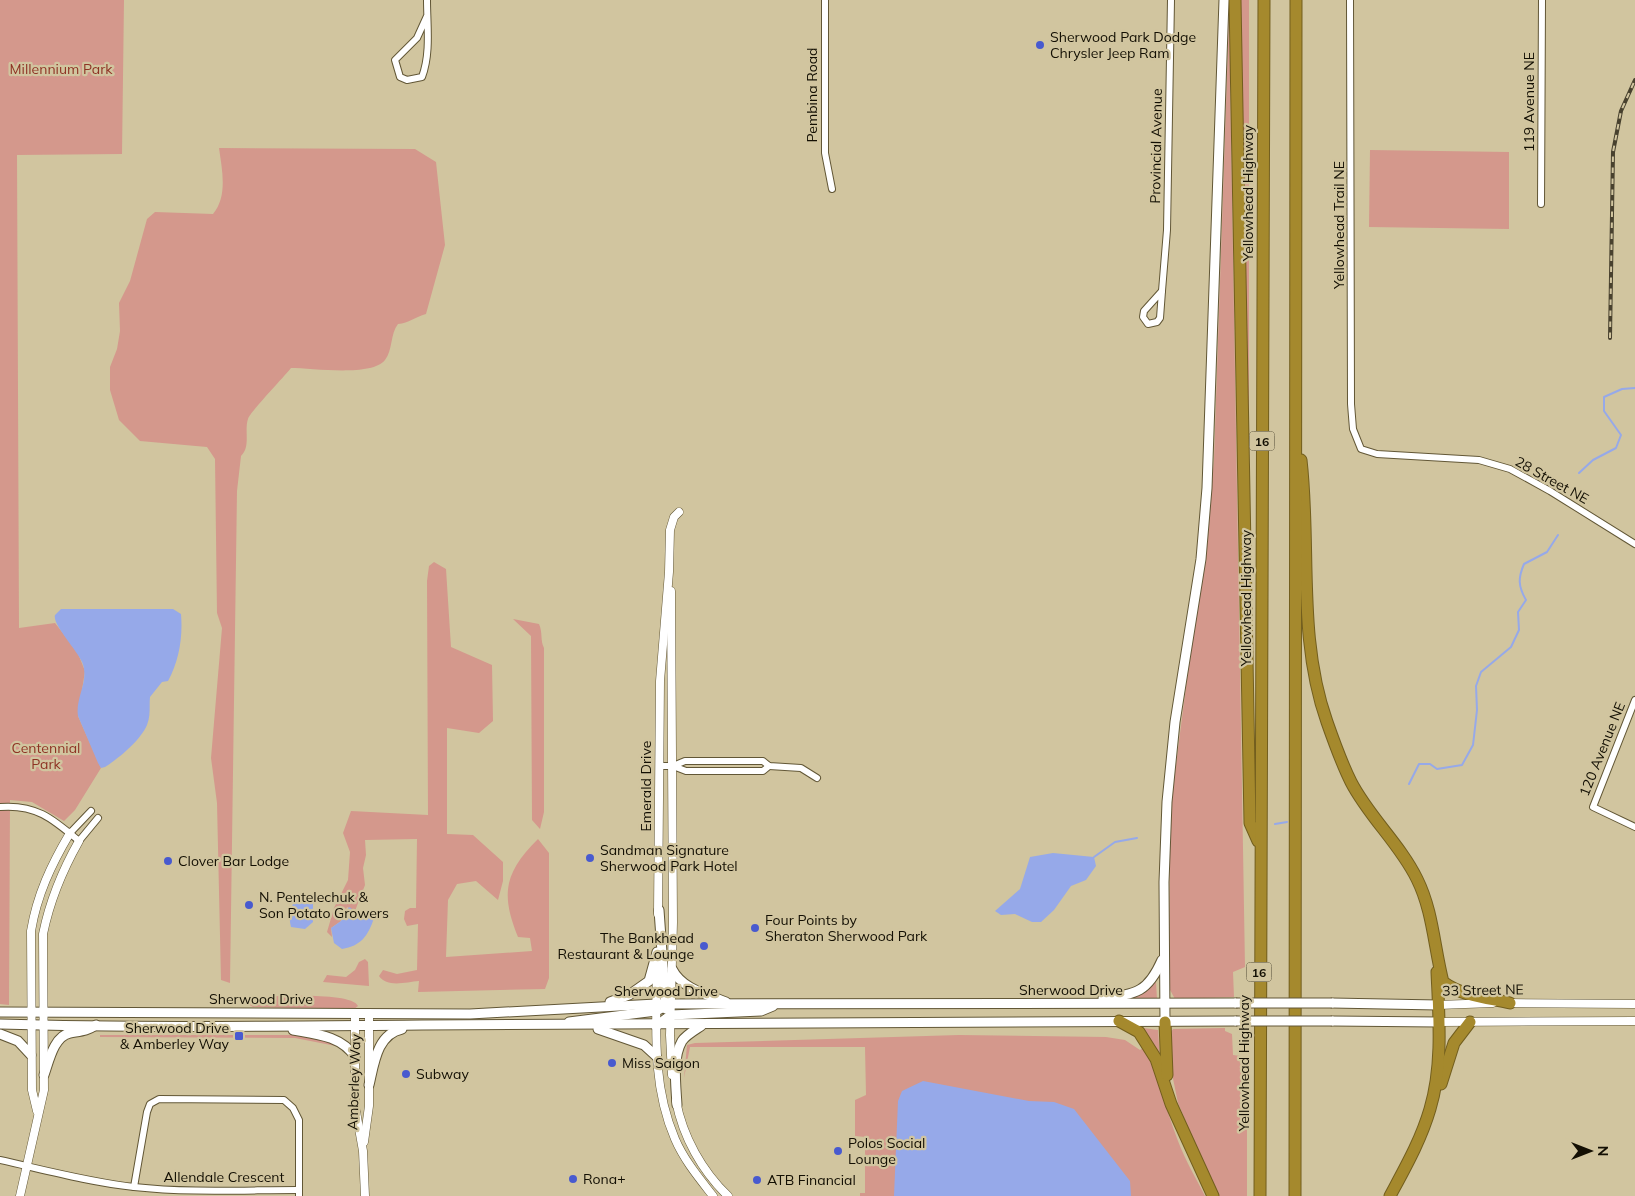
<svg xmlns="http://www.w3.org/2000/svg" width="1635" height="1196" viewBox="0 0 1635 1196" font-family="Mulish,sans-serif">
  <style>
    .green { fill: #d4988c }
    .water { fill: #96a9e9 }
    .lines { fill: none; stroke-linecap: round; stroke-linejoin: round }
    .stream { stroke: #96a9e9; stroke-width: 2 }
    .minor-casing { stroke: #625736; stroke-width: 8 }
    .tertiary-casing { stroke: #625736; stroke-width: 9 }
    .secondary-casing { stroke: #625736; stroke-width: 11 }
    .motorway-casing { stroke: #725e1e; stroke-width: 13 }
    .minor { stroke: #fff; stroke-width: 6 }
    .tertiary { stroke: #fff; stroke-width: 8 }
    .secondary { stroke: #fff; stroke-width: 9 }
    .motorway { stroke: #a5892d; stroke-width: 11 }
    .rail-casing { stroke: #48412e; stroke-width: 4 }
    .rail { stroke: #d1c59f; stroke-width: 2; stroke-dasharray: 5.5; stroke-linecap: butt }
    .secondary-bridge-casing { stroke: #625736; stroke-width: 11; stroke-linecap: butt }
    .secondary-bridge { stroke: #fff; stroke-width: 9 }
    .poi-dot { fill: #485acf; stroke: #d1c59f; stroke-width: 2 }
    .labels { text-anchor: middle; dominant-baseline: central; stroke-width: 4.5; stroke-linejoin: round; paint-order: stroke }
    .shield { fill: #d1c59f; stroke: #4c4632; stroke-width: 1 }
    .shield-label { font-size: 12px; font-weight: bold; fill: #130f03 }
    .poi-label { font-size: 14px; fill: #130f03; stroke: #d1c59f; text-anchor: start }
    .park-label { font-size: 14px; fill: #8e3324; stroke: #d1c59f }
    .street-label { font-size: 14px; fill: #130f03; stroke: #d1c59f }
  </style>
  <rect width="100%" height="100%" fill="#d1c59f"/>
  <!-- green -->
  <g class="green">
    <path d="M0,0H124L122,154L17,155L19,628L55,623L77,651L85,671L78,716L101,768L75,810L64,821L32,802L10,800L9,1005L0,1004Z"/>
    <path d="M1238,0H1249V439H1247Z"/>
    <path d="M1229,16L1245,967L1233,972L1234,997L1175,999L1169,988L1170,811L1187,679L1205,560L1214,459Z"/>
    <path d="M219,148L415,149L436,162L445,245L426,314C415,317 409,323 398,324C390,334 393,350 385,360C372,377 312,368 291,368C284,377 250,412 248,419C244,431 251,446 241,456L237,491L230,983L221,980L217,803L211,758L222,628L217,613L215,459L207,447L140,441L119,420L110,390V367L117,349L120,331L119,303L130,281L147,219L155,212L213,214C228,196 222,170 219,148Z"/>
    <path d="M1370,150L1509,152V229L1369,227Z"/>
    <path d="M434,562L446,569L451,647L492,665L493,721L479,733L447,728V834L473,835L503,862V881L498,900L476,881L457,884L448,900L446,957L532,951L530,938L518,937C500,893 505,872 538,839L549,853V978L545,989L418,992L419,981C406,982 387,988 379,976L383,970L397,974L417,970L418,924L407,926L404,919L405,911L410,908H416L417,839L365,840L366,855L363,868L365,885L355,911L347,907L341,921L331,928L332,937L327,932L334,908L348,880L350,852L343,833L351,811L428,815L427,581L429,566Z"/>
    <path d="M513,619L539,624C543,633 540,640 544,648V812L540,829L532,820L531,636Z"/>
    <path d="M365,959L368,962L369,986L323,982L327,975L346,977L355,970L359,962Z"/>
    <path d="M1156,982L1157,999L1125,998L1144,992Z"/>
    <path d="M251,997C269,997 351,991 358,1006L353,1010L253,1007L243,1001Z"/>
    <path d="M1143,1028L1158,1030L1160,1059L1142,1029Z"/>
    <path d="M1225,1028V1031L1232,1034L1233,1055L1240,1056L1247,1065V1196H1217L1178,1103L1169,1059L1171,1032L1173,1029Z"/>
    <path d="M100,1035H292L321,1039L336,1046L295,1038L100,1037Z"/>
    <path d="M959,1035L1106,1037L1125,1040L1140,1050L1144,1047C1159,1077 1166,1110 1178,1141C1185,1160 1196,1178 1205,1196H860V1193H865V1137L855,1136V1100L866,1095L865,1047H690L684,1078L687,1045L695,1043Z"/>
  </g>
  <!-- water -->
  <g class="water">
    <path d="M61,609H173L181,614C183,637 179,661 168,681L162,682L150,697C149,706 151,715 147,725C140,741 119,758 105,767L101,768L98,763L78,716C75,697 90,681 82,662C77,650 52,624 55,615Z"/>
    <path d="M1053,853L1094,857L1096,866L1086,880L1071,886L1054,910L1041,922H1032L1015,914L1001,915L995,911L1020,889L1030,857Z"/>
    <path d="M300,896H308L313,903V922L305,929L291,927C288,916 290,903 300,896Z"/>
    <path d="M349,907C361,914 355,923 373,916L374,918C368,936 361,946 342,949L334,943L331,928L341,921Z"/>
    <path d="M923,1081L1029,1101L1054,1102L1074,1109L1130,1181L1131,1196H894L898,1101L902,1091Z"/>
  </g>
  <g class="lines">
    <!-- stream -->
    <g class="stream">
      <path d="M1579,473L1593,460L1616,448L1621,435L1604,411V397L1622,389L1635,388"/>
      <path d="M1409,784L1419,764H1430L1437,769L1462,765L1473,745L1477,710L1476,686L1481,672L1511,647L1519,630L1518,612L1526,600C1518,586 1518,578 1524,564L1547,552L1558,535"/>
      <path d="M1275,824L1287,822"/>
      <path d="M1094,857L1115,842L1137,838"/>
    </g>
    <!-- minor casing -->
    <g class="minor-casing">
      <g id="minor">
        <path d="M427,0C427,25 431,53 422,77L407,80L400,77L395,60L417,38L427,16"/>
        <path d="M825,0V153L832,189"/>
        <path d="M1350,0L1351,404L1353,429L1361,449L1377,454L1479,460L1510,469L1550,491L1635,544"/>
        <path d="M1541,204L1542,0"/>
        <path d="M1162,291L1167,230L1171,0"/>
        <path d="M1162,291L1160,318L1157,322L1148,324L1143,317L1144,311Z"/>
        <path d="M1635,700L1593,807L1635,827"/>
        <path d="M659,766H673L686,771H763L769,766"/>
        <path d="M673,766L685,761H763L769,766L801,768L817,778"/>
        <path d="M0,807C36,804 53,819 79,841L98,818"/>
        <path d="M70,833L91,811"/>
        <path d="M0,1160C45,1170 89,1182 134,1187C189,1193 244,1190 298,1190"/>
        <path d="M134,1187L147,1112L150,1104L159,1099L284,1100L293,1108L299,1120V1196"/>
      </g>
    </g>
    <!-- tertiary casing -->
    <g class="tertiary-casing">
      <g id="tertiary">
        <path d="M671,591L673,922L670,1035L672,1075"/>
        <path d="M658,914L660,681L669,572L670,530L674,517L679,512"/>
        <path d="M657,958C657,1020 650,1081 675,1139C684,1160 699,1178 713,1196"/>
        <path d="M1507,1003L1635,1004"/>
        <path d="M1438,1005L1493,1003"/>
        <path d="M355,1013V1106L363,1151L365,1196"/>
        <path d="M1438,1022L1635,1021"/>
        <path d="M676,1101C683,1137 702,1171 728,1196"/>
        <path d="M37,1111L32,1090L31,931C37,895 51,865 70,833"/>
        <path d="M364,1142L369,1106V1013"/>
        <path d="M20,1196L44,1090L43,934C50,900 62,871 79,841"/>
      </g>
    </g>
    <!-- secondary casing -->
    <g class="secondary-casing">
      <g id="secondary">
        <path d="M659,910L666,1009"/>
        <path d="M672,969C682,989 706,994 726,1002"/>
        <path d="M1103,998C1137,994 1148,992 1162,960"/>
        <path d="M610,1002L629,995L649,981L657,952"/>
        <path d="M1332,1003L1438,1005"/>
        <path d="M0,1012L470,1014L656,1004L1236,1003"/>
        <path d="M1332,1021L1438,1022"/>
        <path d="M569,1022L656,1011L671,1004"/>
        <path d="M1165,1022L1164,882L1167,802L1175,722L1201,559L1207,488L1224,0"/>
        <path d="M0,1024C141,1028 282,1026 422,1025C694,1025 965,1022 1236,1021"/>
        <path d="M656,1026L671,1015L761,1011L773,1006"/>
        <path d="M598,1029L644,1045L656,1056"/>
        <path d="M293,1030C316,1034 342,1036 355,1057"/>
        <path d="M0,1034L18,1041L31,1055"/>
        <path d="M44,1075C49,1061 54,1036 70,1033C81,1031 87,1031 96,1025"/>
        <path d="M369,1085C374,1064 377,1034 402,1029"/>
        <path d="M677,1105C676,1086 672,1058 682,1041C686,1035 695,1030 701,1026"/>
      </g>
    </g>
    <!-- motorway casing -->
    <g class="motorway-casing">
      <g id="motorway">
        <path d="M1235,0L1250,823L1258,841"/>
        <path d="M1301,460C1311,547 1297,638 1327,722C1334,742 1342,764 1351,782C1369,817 1400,844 1417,879C1433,911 1434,947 1443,982C1462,996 1487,998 1510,1003"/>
        <path d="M1119,1021L1139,1032L1156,1059L1171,1104L1213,1196"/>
        <path d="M1165,1022L1167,1075"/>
        <path d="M1441,1084L1454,1043L1470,1022"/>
        <path d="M1260,1196L1264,0"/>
        <path d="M1295,1196L1296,0"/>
        <path d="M1390,1196C1405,1168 1421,1140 1430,1109C1443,1066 1439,1017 1437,972"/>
      </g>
    </g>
    <!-- minor -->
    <use href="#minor" class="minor"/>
    <!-- tertiary -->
    <use href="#tertiary" class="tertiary"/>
    <!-- secondary -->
    <use href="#secondary" class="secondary"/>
    <!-- motorway -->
    <use href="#motorway" class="motorway"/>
    <!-- rail casing -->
    <g class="rail-casing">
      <path id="rail" d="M1610,338L1613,152L1621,111L1635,80"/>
    </g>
    <!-- rail -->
    <use href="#rail" class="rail"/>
    <!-- secondary-bridge casing -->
    <g class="secondary-bridge-casing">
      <g id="secondary-bridge">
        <path d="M1236,1003H1332"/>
        <path d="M1236,1021H1332"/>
      </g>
    </g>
    <!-- secondary-bridge -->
    <use href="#secondary-bridge" class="secondary-bridge"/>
  </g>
  <!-- markers -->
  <g class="poi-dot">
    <circle cx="1040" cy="45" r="5"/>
    <circle cx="590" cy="858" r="5"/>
    <circle cx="168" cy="861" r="5"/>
    <circle cx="249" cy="905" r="5"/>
    <circle cx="755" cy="928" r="5"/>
    <circle cx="704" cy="946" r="5"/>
    <rect x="234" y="1031" width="10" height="10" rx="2.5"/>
    <circle cx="612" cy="1063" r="5"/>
    <circle cx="406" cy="1074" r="5"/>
    <circle cx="838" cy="1151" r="5"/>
    <circle cx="573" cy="1179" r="5"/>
    <circle cx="757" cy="1180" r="5"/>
  </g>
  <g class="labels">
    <!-- shield labels -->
    <g class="shield">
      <rect x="1249.5" y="431.5" width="25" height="19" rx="4"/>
      <rect x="1246.5" y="962.5" width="25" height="19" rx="4"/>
    </g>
    <g class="shield-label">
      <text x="1262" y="441">16</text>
      <text x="1259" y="972">16</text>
    </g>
    <!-- poi labels -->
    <g class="poi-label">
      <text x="1050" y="37">Sherwood Park Dodge<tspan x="1050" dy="16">Chrysler Jeep Ram</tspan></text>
      <text x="600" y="850">Sandman Signature<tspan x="600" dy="16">Sherwood Park Hotel</tspan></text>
      <text x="178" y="861">Clover Bar Lodge</text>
      <text x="259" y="897">N. Pentelechuk &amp;<tspan x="259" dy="16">Son Potato Growers</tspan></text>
      <text x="765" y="920">Four Points by<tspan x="765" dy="16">Sheraton Sherwood Park</tspan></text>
      <text x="694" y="938" text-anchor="end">The Bankhead<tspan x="694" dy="16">Restaurant &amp; Lounge</tspan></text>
      <text x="229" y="1028" text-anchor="end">Sherwood Drive<tspan x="229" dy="16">&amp; Amberley Way</tspan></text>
      <text x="622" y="1063">Miss Saigon</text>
      <text x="416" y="1074">Subway</text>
      <text x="848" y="1143">Polos Social<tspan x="848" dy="16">Lounge</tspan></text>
      <text x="583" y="1179">Rona+</text>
      <text x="767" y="1180">ATB Financial</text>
    </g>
    <!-- park labels -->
    <g class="park-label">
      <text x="61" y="69">Millennium Park</text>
      <text x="46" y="748">Centennial<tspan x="46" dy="16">Park</tspan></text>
    </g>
    <!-- street labels -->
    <g class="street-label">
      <text transform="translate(812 95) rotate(-90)">Pembina Road</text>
      <text transform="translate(1529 102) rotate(-90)">119 Avenue NE</text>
      <text transform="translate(1156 146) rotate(-89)">Provincial Avenue</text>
      <text transform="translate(1248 193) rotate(-90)">Yellowhead Highway</text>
      <text transform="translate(1339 225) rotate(-90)">Yellowhead Trail NE</text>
      <text transform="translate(1552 480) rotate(29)">28 Street NE</text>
      <text transform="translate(1246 598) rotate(-90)">Yellowhead Highway</text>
      <text transform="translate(1602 749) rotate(-68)">120 Avenue NE</text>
      <text transform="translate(646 786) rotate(-90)">Emerald Drive</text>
      <text x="1071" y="990">Sherwood Drive</text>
      <text transform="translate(1483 990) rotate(-1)">33 Street NE</text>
      <text x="666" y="991">Sherwood Drive</text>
      <text x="261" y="999">Sherwood Drive</text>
      <text transform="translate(1244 1063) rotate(-90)">Yellowhead Highway</text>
      <text transform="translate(354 1082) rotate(-88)">Amberley Way</text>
      <text x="224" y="1177">Allendale Crescent</text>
    </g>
  </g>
  <!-- north arrow -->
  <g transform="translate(1590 1151) rotate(90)" stroke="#d1c59f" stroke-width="4" paint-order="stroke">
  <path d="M0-4L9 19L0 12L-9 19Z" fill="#130f03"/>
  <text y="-8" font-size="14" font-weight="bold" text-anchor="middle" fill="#130f03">N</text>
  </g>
</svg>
